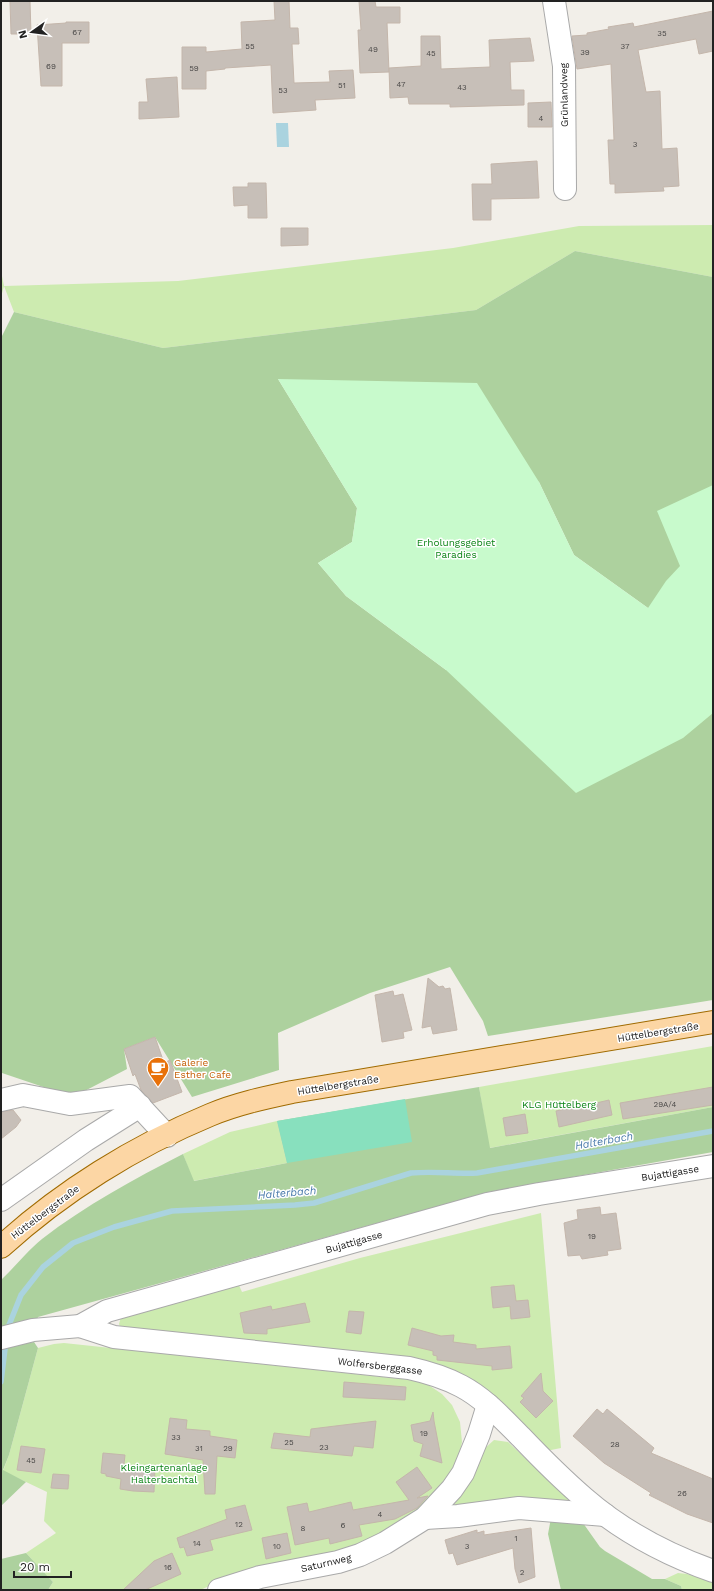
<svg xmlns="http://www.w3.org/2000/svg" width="714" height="1591" viewBox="0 0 714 1591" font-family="'Work Sans',sans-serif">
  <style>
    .grass { fill: #cdebb0 }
    .forest { fill: #add19e; fill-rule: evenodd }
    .park { fill: #c8facc }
    .pitch { fill: #88e0be }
    .water { fill: #aad3df }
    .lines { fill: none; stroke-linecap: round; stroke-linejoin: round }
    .stream { stroke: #aad3df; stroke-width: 5.5 }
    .building { fill: #c7bfb8; stroke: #c4b6ab }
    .minor-casing { stroke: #a9a9a9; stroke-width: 24 }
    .major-casing { stroke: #a06b00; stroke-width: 24 }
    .minor { stroke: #fff; stroke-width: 22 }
    .major { stroke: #fcd6a4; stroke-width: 22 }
    .labels { text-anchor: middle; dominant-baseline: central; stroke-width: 3; stroke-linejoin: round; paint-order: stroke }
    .number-label { font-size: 8px; fill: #4b4948 }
    .street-label { font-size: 10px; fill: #222; stroke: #fff }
    .park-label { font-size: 10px; fill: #0c8416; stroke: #fff }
    .food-label { font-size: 10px; fill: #c56008; stroke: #fff; text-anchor: start }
    .water-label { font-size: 11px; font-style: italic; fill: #4a7aab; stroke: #fff }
  </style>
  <rect width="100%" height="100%" fill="#f2efe9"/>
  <!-- grass -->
  <g class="grass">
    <path d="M713,225V277L575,251L476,310L163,348L14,312L4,286L1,297V271L4,286L178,281L453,248L579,226Z"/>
    <path d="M713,1046V1107L489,1148L479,1087Z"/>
    <path d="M277,1121L287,1163L193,1181L183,1154L230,1132Z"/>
    <path d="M541,1213L561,1448L546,1451L471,1382L120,1327L119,1324L121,1317L238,1283L242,1292L360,1258Z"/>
    <path d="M64,1343L411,1380L427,1384L442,1394L452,1405L460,1422L462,1442L459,1456L446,1481L416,1512L371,1541L332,1554L238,1574L200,1590H48L53,1582L26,1553L56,1533L44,1521L47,1492L3,1471L9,1455L38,1348L54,1344Z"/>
    <path d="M494,1440L508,1442L569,1499L566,1502L527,1498L494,1500L454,1508V1505L473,1476L483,1450Z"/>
    <path d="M678,1573L687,1574L713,1582V1590H682L681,1586L665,1579Z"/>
  </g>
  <!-- forest -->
  <g class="forest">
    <path d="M575,251L713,277V1000L488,1036L483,1021L450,967L370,993L278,1033L279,1070L192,1097L155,1037L124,1049L127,1069L73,1097L2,1073L1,1074V338L14,312L163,348L476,310ZM278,379L539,482L574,555L648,608L446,670L346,596L318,563L352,542L357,508Z"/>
    <path d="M479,1087L490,1148L713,1107V1152L489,1192L38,1317L28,1343L34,1342L38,1348L9,1455L3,1470L26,1482L1,1506V1280C15,1267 27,1251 42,1239C86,1205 134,1179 183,1154L194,1181L287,1163L277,1121Z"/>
    <path d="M551,1518L583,1523L600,1547L605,1551L652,1579H665L681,1586L682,1590H561L548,1534Z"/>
    <path d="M26,1553L53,1582L48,1590H1V1559Z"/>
  </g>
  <!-- park -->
  <path class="park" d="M278,379L477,383L539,482L574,555L648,608L666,581L680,566L657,511L713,485V713L683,738L576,793L446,670L346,596L318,563L352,542L357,508Z"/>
  <!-- pitch -->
  <path class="pitch" d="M405,1099L412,1142L287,1163L277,1121Z"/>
  <!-- water -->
  <path class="water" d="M276,123H288L289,147H277Z"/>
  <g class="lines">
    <!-- stream -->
    <g class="stream">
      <path d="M7,1330L21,1295L43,1267L73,1243L114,1227L172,1211L295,1205L314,1203L411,1173C433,1171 455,1174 477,1173L713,1131"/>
      <path d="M1,1382L6,1341"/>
    </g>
  </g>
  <!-- building -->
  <g class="building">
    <path d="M10,1H30L31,34H11Z"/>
    <path d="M274,1H289L290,28H298L299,44H292L294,83L330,82L329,71L353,70L355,98L315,100L316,110L273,113L271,65L225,68V69L206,71V89H182V47H206V52L242,49L241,22L275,20Z"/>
    <path d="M359,1H375L376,7H400V23H387L389,72L360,73L358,30H361Z"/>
    <path d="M713,11V51L699,54L696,39L638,50L646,92L660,91L662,149L677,148L679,186L663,187L664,191L615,193V184H610L608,140H614L611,64L577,69L572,36L587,35V33L609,29L608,27L633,23L634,27Z"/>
    <path d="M66,22H89V43H62V86H41L37,25L66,23Z"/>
    <path d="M421,36H440L441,69L490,67L489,40L530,38L534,61L510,62L511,90H524V105L450,107V104H409L408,97L390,98L389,68L421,66Z"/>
    <path d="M177,77L179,117L139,119V102H148L146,79Z"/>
    <path d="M551,102L552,127H528V103Z"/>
    <path d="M537,161L539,198L491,199V220H473L472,184H492L491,164Z"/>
    <path d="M248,183H266L267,218H248V205L234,206L233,187H248Z"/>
    <path d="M281,228H308V245L281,246Z"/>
    <path d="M428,978L439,987L443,986L445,989L450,988L457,1030L433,1034L431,1026L422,1028Z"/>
    <path d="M393,991L394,996L403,994L412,1030L403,1032L404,1038L382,1042L375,995Z"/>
    <path d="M155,1037L164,1063L170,1060L182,1092L153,1103L141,1090L135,1074L133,1076L124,1049Z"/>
    <path d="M713,1087V1105L623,1119L620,1103Z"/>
    <path d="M609,1100L612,1115L559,1127L556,1111L574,1107L575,1108Z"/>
    <path d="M13,1110L21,1120L16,1127L1,1139V1112Z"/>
    <path d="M525,1114L528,1133L506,1136L503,1118Z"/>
    <path d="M600,1207L601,1215L616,1213L621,1249L607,1251L608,1255L582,1259L580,1255L568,1256L564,1223L578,1219L577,1210Z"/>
    <path d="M514,1285L516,1301L528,1300L530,1317L511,1319L510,1306L493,1308L491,1287Z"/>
    <path d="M305,1303L310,1322L267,1329V1334L244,1333L240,1313L271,1306L272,1310Z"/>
    <path d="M349,1311L364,1312L361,1334L346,1332Z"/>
    <path d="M412,1328L441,1336L454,1335L453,1342L476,1345V1349L510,1346L512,1368L492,1370V1366L437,1360V1356L433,1355V1351L408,1345Z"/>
    <path d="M541,1373L543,1391L553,1401L536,1418L520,1402L524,1398L521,1396Z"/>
    <path d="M344,1382L406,1387L405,1400L343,1397Z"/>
    <path d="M597,1409L603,1414L607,1409L654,1448L651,1453L713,1479V1523L687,1514L649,1495L651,1493L604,1463L573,1436Z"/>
    <path d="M433,1412L434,1421L442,1463L420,1456L423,1444L414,1441L411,1425L430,1421Z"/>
    <path d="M170,1418L187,1420L186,1429L210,1431V1436L237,1440L235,1458L217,1456L215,1494H205L203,1460L165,1454Z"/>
    <path d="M376,1421L373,1448L354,1446L352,1456L271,1448L274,1433L310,1437L311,1429Z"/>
    <path d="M21,1446L45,1449L41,1473L17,1470Z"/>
    <path d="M103,1453L125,1455L123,1473L145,1469L155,1468L154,1492L133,1491L120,1489L121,1479L106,1476V1474L101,1473Z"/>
    <path d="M417,1467L432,1488L417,1498L428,1496L417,1508L395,1519L359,1525L362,1536L330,1544L329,1538L295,1545L287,1507L307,1503L309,1512L351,1502L353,1510L409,1500L396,1482Z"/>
    <path d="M53,1474L69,1475L68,1489L51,1488Z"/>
    <path d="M245,1505L252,1530L210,1540L213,1550L187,1556L184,1547L180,1548L177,1538L227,1519L225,1510Z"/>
    <path d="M531,1528L535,1577L519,1583L515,1569L513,1548L457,1565L453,1553L449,1554L445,1540L477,1530V1533L484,1531V1535Z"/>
    <path d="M287,1533L291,1553L266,1559L262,1538Z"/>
    <path d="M172,1553L181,1574L145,1590H123L154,1561Z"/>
  </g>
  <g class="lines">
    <!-- minor casing -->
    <g class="minor-casing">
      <g id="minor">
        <path d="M554,1L564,66L565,189"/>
        <path d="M1,1100L23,1095L70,1104L130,1096L167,1136"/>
        <path d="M1,1200L86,1140L140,1106"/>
        <path d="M80,1326L114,1337L409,1368C427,1372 444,1377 461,1386C484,1398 502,1418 521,1437C541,1458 562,1479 584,1498C622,1531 665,1554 713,1571"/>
        <path d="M1,1338L33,1330L80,1326L107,1311L487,1204L539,1194L713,1166"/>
        <path d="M425,1518L458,1516L519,1508L605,1515"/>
        <path d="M219,1590L260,1577L338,1562L360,1555L385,1543L425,1518L452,1489L463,1473L479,1434L488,1405"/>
      </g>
    </g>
    <!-- major casing -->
    <g class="major-casing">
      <path id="major" d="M1,1247C61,1192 135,1146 210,1115C236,1104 264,1098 292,1092L713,1022"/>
    </g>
    <!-- minor -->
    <use href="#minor" class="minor"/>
    <!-- major -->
    <use href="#major" class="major"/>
  </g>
  <!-- icons -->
  <defs>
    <g id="cafe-pin" transform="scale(1.15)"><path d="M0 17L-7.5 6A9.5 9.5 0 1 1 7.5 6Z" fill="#e8710a" stroke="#fff"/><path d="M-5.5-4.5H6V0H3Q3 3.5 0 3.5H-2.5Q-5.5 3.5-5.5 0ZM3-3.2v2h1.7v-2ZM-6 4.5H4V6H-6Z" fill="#fff"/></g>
  </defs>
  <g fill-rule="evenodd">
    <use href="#cafe-pin" x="158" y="1068"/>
  </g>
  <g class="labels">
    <!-- number labels -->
    <g class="number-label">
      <text x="77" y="32">67</text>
      <text x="662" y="33">35</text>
      <text x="250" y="46">55</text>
      <text x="625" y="46">37</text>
      <text x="373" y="49">49</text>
      <text x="585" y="52">39</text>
      <text x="431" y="53">45</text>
      <text x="51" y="66">69</text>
      <text x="194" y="68">59</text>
      <text x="401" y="84">47</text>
      <text x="342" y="85">51</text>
      <text x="462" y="87">43</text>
      <text x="283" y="90">53</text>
      <text x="541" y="118">4</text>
      <text x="635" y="144">3</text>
      <text x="665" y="1104">29A/4</text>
      <text x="592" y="1236">19</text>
      <text x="424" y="1433">19</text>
      <text x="176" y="1437">33</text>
      <text x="289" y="1442">25</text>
      <text x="615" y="1444">28</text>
      <text x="324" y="1447">23</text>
      <text x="199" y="1448">31</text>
      <text x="228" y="1448">29</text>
      <text x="31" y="1460">45</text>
      <text x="682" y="1493">26</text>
      <text x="380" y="1514">4</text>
      <text x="239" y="1524">12</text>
      <text x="343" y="1525">6</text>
      <text x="303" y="1528">8</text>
      <text x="516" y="1538">1</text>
      <text x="197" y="1543">14</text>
      <text x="277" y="1546">10</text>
      <text x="467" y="1546">3</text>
      <text x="168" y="1567">16</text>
      <text x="522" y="1572">2</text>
    </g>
    <!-- street labels -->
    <g class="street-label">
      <text transform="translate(564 95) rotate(-91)">Grünlandweg</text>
      <text transform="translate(658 1032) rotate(-9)">Hüttelbergstraße</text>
      <text transform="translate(338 1085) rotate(-9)">Hüttelbergstraße</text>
      <text transform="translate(670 1173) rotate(-9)">Bujattigasse</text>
      <text transform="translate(45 1212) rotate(-37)">Hüttelbergstraße</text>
      <text transform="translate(354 1242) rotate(-16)">Bujattigasse</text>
      <text transform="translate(380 1366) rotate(7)">Wolfersberggasse</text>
      <text transform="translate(326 1563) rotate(-13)">Saturnweg</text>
    </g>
    <!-- park labels -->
    <g class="park-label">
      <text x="456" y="542">Erholungsgebiet<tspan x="456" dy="12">Paradies</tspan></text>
      <text x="559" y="1104">KLG Hüttelberg</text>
      <text x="164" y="1467">Kleingartenanlage<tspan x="164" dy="12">Halterbachtal</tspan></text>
    </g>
    <!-- food labels -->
    <g class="food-label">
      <text x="174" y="1062">Galerie<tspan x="174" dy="12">Esther Cafe</tspan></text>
    </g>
    <!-- water labels -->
    <g class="water-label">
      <text transform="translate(604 1141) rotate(-10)">Halterbach</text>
      <text transform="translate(287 1193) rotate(-5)">Halterbach</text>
    </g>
  </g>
  <!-- border -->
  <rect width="714" height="1591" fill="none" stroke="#222222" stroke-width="4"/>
  <!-- north arrow -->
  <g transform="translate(32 32) rotate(256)" stroke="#ffffff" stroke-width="3" paint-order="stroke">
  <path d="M0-3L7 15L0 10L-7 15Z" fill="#222222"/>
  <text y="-6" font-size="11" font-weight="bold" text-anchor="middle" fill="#222222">N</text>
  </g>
  <!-- scale -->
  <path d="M14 1571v6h57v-6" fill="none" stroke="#222222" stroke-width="2"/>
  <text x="20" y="1571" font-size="12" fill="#222222" stroke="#ffffff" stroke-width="3" paint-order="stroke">20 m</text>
</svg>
